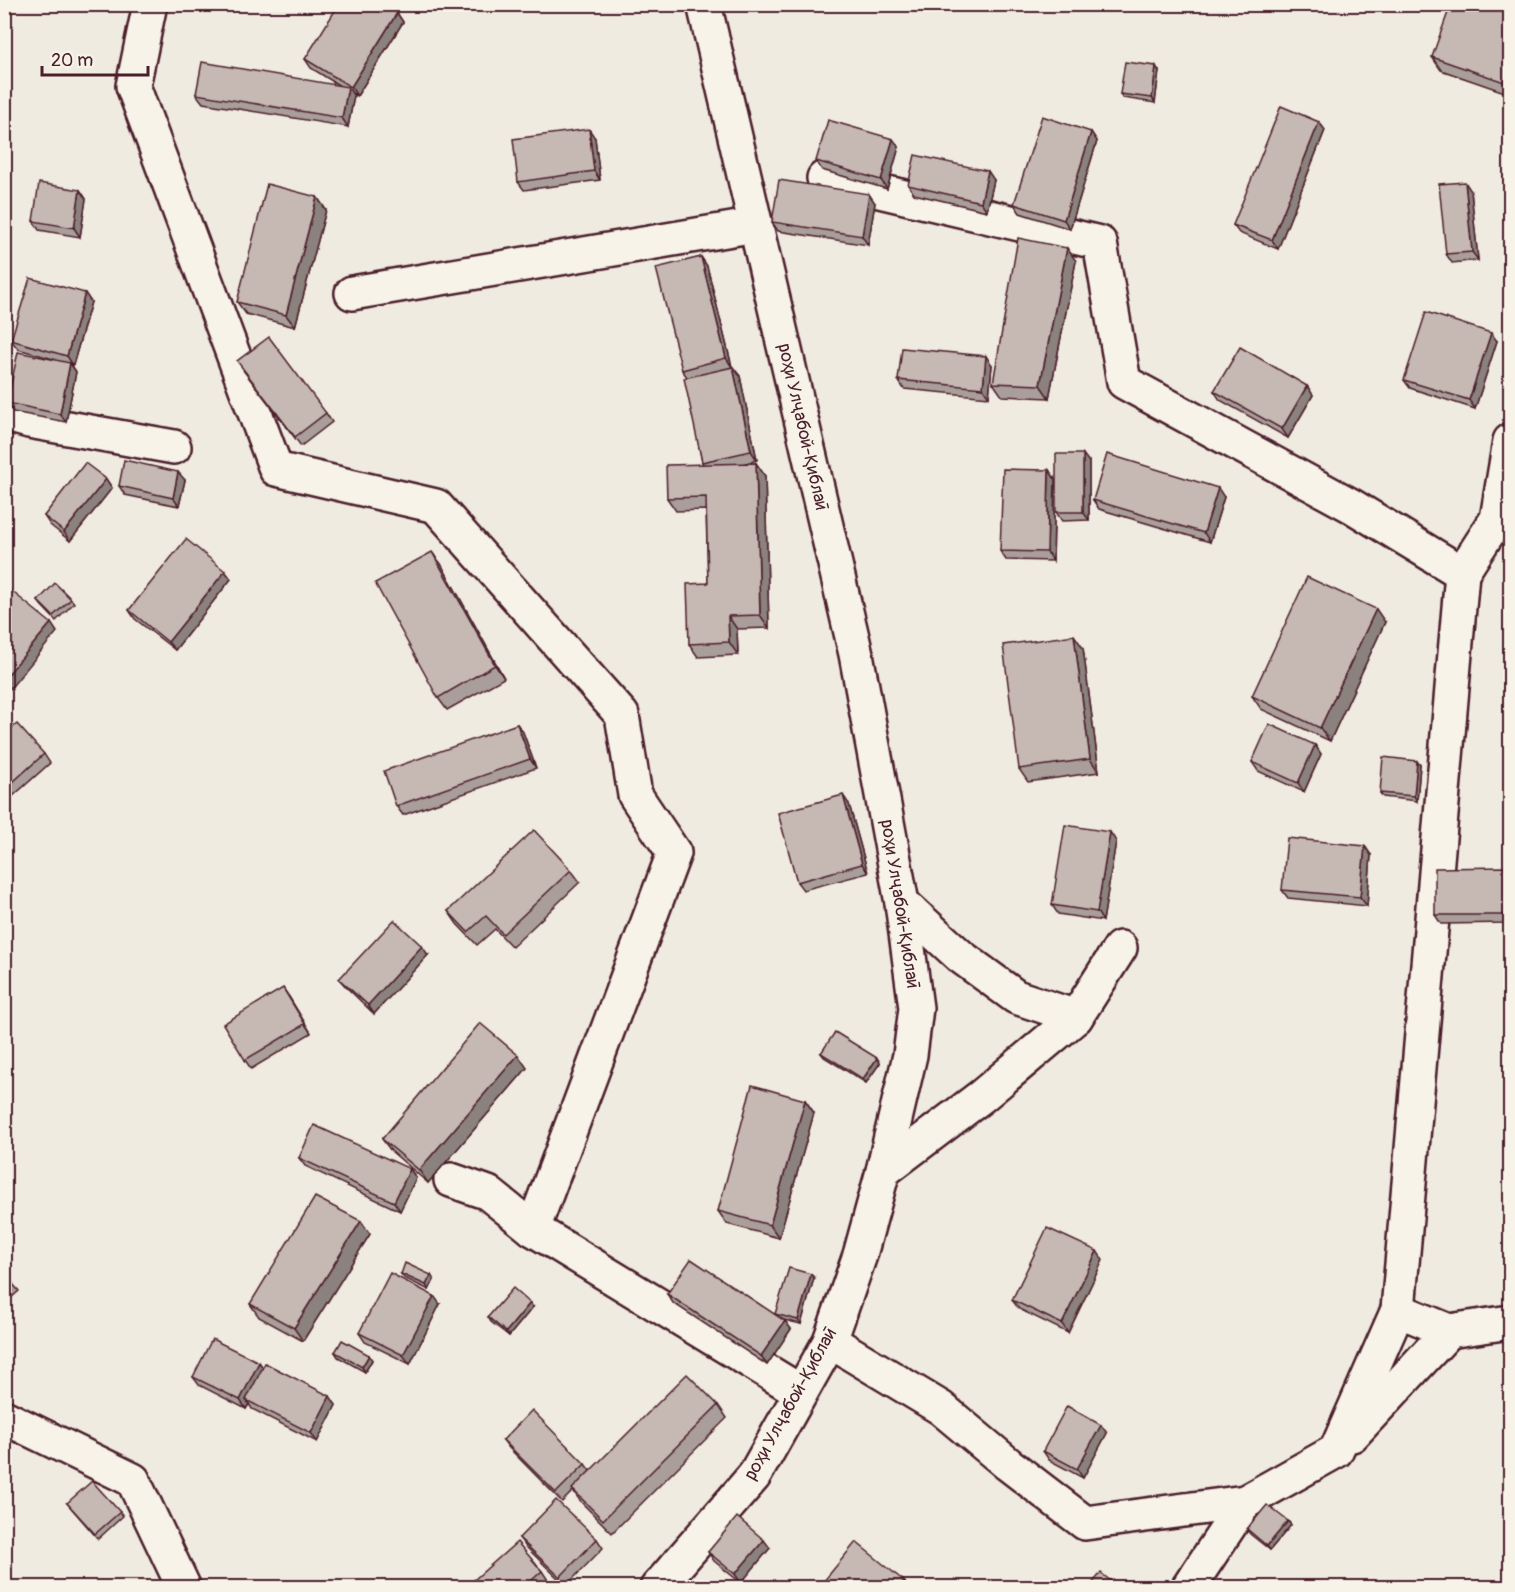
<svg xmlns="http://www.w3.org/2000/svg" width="1515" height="1592" viewBox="0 0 1515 1592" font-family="Pangolin,sans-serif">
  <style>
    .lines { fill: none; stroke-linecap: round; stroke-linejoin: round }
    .minor-casing { stroke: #4a1f2b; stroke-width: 38 }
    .minor { stroke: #f7f3e8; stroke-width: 33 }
    .wall { fill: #aa9e9a; stroke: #4a1f2b; stroke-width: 1.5 }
    .shaded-wall { fill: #8b817d; stroke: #4a1f2b; stroke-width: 1.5 }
    .building { fill: #c6b8b3; stroke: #4a1f2b; stroke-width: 1.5 }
    .labels { text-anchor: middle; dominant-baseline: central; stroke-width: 4.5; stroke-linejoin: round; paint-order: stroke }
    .street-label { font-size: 18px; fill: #4a1f2b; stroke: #f7f3e8 }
  </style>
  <rect width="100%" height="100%" fill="#f0ebe0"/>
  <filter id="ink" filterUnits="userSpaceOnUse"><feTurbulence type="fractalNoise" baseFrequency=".0167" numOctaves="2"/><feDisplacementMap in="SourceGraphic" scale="12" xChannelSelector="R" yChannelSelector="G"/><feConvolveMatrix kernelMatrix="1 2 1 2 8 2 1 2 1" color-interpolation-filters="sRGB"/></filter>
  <g filter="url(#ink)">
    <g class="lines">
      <!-- minor casing -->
      <g class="minor-casing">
        <g id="minor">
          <path d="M150,4L133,86L276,469L436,506L622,715L635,795L674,853L533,1229L801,1392"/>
          <path d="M824,178L1100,243L1124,382L1352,506L1462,573L1398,1310L1336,1451L1245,1502L1085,1523L1008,1464L941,1408L830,1341"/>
          <path d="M352,293L756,225"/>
          <path d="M4,414L29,421L174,447"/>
          <path d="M1462,573L1497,519L1510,441"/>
          <path d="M902,903L960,956L1016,997L1076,1017"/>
          <path d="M883,1171L982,1096L1076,1017L1120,948"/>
          <path d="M451,1180L488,1193L533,1229"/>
          <path d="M1398,1310L1449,1331L1510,1322"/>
          <path d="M4,1417L133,1480L184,1588"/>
          <path d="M1352,1435L1449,1331"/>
          <path d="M657,1588L754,1476L830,1341L860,1255L883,1171L910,1055L916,1008L902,903L856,654L704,4"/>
          <path d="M1188,1588L1245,1502"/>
        </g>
      </g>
      <!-- minor -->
      <use href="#minor" class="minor"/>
    </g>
    <!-- wall -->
    <g class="wall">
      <path d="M1510,4V94L1441,70L1432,57Z"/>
      <path d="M397,13L403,22L357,96L352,93L354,96L348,127L203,103L196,94L340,86L311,68L305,59Z"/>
      <path d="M1159,71L1155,103L1123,98L1120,94Z"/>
      <path d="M1319,122L1325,130L1278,249L1239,233L1233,225Z"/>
      <path d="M1091,132L1097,141L1070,229L1020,213L1014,204Z"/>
      <path d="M595,138L600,180L524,190L518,182Z"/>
      <path d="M899,147L887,189L822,170L816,161Z"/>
      <path d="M994,180L987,211L914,194L908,185Z"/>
      <path d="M80,190L86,199L80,237L39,230L33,221Z"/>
      <path d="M1471,191L1478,260L1452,263L1446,254Z"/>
      <path d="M317,197L326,210L295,327L246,314L237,302Z"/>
      <path d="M875,203L868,245L778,231L772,222Z"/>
      <path d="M701,257L707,266L732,367L740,376L757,460L742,464L756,463L765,476L769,628L737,629L738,655L698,657L689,644L708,583L706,510L676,511L667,498L703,465L702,462L687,377L682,370Z"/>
      <path d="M1076,261L1049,398L1002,396L993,383Z"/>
      <path d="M91,302L73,365L71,364L76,372L66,422L13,412L7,403L54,359L18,349L11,340Z"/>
      <path d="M1497,341L1475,409L1410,388L1404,380Z"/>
      <path d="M992,365L989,397L904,389L898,380Z"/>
      <path d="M243,370L326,413L332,422L301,446Z"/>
      <path d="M1307,386L1313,395L1288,438L1220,400L1214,391Z"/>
      <path d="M1089,462V520L1062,521L1056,512Z"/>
      <path d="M1049,470L1055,479L1053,561L1006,560L1000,551Z"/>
      <path d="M106,479L112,488L70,541L50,525L44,516Z"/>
      <path d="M185,480L179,506L125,495L119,486Z"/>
      <path d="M1224,497L1210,542L1099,509L1093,500Z"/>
      <path d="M441,564L504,678L447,710L438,698Z"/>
      <path d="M225,571L231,579L175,650L135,619L129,610Z"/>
      <path d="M71,599L74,603L56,621L41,605L38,601Z"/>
      <path d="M1385,622L1330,741L1261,709L1252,696Z"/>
      <path d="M1083,648L1099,772L1028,782L1019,769Z"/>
      <path d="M517,724L523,732L536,768L403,815L396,806Z"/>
      <path d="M4,735L44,754L50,763L4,804Z"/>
      <path d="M1315,745L1321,754L1304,792L1258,771L1252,762Z"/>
      <path d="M1420,765L1417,801L1383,797L1380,793Z"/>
      <path d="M849,804L868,873L803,890L797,882Z"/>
      <path d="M1116,841L1103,921L1058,914L1052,905Z"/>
      <path d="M1371,855L1367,906L1288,898L1282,890Z"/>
      <path d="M1507,867L1510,872V923L1441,924L1435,915Z"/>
      <path d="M571,870L580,882L512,947L495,929L477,945L457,924L448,911Z"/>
      <path d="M428,955L374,1014L346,987L339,979Z"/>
      <path d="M289,997L311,1033L251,1069L245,1060Z"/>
      <path d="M821,1053L877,1058L880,1063L866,1083L824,1057Z"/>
      <path d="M527,1068L428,1183L391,1151L382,1139Z"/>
      <path d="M805,1100L814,1113L779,1238L727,1224L718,1211Z"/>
      <path d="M299,1158L410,1169L416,1178L400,1211L305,1166Z"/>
      <path d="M370,1234L303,1341L259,1317L250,1304Z"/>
      <path d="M1103,1260L1068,1333L1019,1309L1012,1300Z"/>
      <path d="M4,1274L19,1291L4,1304Z"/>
      <path d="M401,1274L434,1280L429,1290L404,1278Z"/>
      <path d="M814,1278L801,1324L784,1320L791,1329L767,1365L673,1303L667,1294L776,1314Z"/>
      <path d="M440,1304L410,1364L365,1342L359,1333Z"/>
      <path d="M533,1307L509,1336L491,1322L488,1317Z"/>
      <path d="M335,1352L372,1360L365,1372L338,1357Z"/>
      <path d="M259,1362L263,1368L336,1405L317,1442L252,1409L249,1404L246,1409L199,1385L193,1377Z"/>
      <path d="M718,1405L727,1418L612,1533L581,1502L573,1491L562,1502L509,1448L503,1440L585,1464L590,1471Z"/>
      <path d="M1107,1433L1083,1478L1049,1460L1043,1451Z"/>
      <path d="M67,1503L120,1512L123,1516L98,1539Z"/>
      <path d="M1288,1521L1291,1525L1270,1550L1250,1534L1247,1529Z"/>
      <path d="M519,1538L597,1539L603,1548L566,1586L526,1547Z"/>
      <path d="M770,1548L741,1583L714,1561L708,1552Z"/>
      <path d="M542,1571L548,1580L540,1587H466Z"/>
    </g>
    <!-- shaded-wall -->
    <g class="shaded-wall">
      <path d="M397,13L403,22L357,96L351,87Z"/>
      <path d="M1156,66L1159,71L1155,103L1152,98Z"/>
      <path d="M348,87L354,96L348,127L342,118Z"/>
      <path d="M1319,122L1325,130L1278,249L1272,240Z"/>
      <path d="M589,129L595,138L600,180L594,171Z"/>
      <path d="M1091,132L1097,141L1070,229L1064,220Z"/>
      <path d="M893,139L899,147L887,189L881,180Z"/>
      <path d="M988,171L994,180L987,211L981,202Z"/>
      <path d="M1465,182L1471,191L1478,260L1472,252Z"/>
      <path d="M80,190L86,199L80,237L74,228Z"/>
      <path d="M869,194L875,203L868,245L862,236Z"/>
      <path d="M317,197L326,210L295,327L286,315Z"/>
      <path d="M1067,248L1076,261L1049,398L1040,385Z"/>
      <path d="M701,257L707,266L732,367L726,358Z"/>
      <path d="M85,293L91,302L73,365L67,356Z"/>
      <path d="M1491,333L1497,341L1475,409L1469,400Z"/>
      <path d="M986,356L992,365L989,397L983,388Z"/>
      <path d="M70,363L76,372L66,422L60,414Z"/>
      <path d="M733,367L740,376L757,460L751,451Z"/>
      <path d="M1307,386L1313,395L1288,438L1282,429Z"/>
      <path d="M1083,454L1089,462V520L1083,512Z"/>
      <path d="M756,463L765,476L769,628L760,615Z"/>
      <path d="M1049,470L1055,479L1053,561L1047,552Z"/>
      <path d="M178,472L185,480L179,506L173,498Z"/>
      <path d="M106,479L112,488L70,541L64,532Z"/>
      <path d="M1218,488L1224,497L1210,542L1204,533Z"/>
      <path d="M432,552L441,564L504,678L495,665Z"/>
      <path d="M225,571L231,579L175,650L168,642Z"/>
      <path d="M1376,609L1385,622L1330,741L1320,728Z"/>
      <path d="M728,616L737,629L738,655L729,642Z"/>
      <path d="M51,623L57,632L4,696V679Z"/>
      <path d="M1074,635L1083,648L1099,772L1090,759Z"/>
      <path d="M517,724L523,732L536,768L530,759Z"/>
      <path d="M1315,745L1321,754L1304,792L1298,783Z"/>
      <path d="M1417,761L1420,765L1417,801L1414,796Z"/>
      <path d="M843,795L849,804L868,873L862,864Z"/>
      <path d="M1110,832L1116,841L1103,921L1097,912Z"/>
      <path d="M1365,846L1371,855L1367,906L1360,897Z"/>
      <path d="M1507,867L1510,872V920L1507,915Z"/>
      <path d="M422,946L428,955L374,1014L368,1005Z"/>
      <path d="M283,988L289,997L311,1033L305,1024Z"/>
      <path d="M518,1055L527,1068L428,1183L419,1170Z"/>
      <path d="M877,1058L880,1063L866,1083L863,1079Z"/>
      <path d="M805,1100L814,1113L779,1238L770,1225Z"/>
      <path d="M410,1169L416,1178L400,1211L394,1202Z"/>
      <path d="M361,1221L370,1234L303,1341L294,1328Z"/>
      <path d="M1097,1251L1103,1260L1068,1333L1062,1324Z"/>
      <path d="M811,1274L814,1278L801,1324L798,1320Z"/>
      <path d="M431,1275L434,1280L429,1290L426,1285Z"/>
      <path d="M434,1296L440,1304L410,1364L403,1355Z"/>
      <path d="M530,1303L533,1307L509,1336L506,1332Z"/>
      <path d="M785,1321L791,1329L767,1365L761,1356Z"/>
      <path d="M369,1355L372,1360L365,1372L362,1367Z"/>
      <path d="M259,1362L265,1371L246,1400L249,1404L246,1409L240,1400Z"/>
      <path d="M330,1396L336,1405L317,1442L311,1433Z"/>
      <path d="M1101,1425L1107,1433L1083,1478L1077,1469Z"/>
      <path d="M1288,1521L1291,1525L1270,1550L1267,1546Z"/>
      <path d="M764,1540L770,1548L741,1583L735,1574Z"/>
      <path d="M904,1581L908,1587H899Z"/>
    </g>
    <!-- building -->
    <g class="building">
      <path d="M339,4H383L397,13L351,87L305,59Z"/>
      <path d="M1451,4H1510V84L1432,57Z"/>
      <path d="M202,62L348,87L342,118L196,94Z"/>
      <path d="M1125,62L1156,66L1152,98L1120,94Z"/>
      <path d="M1281,106L1319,122L1272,240L1233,225Z"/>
      <path d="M1042,116L1091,132L1064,220L1014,204Z"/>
      <path d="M828,120L893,139L881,180L816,161Z"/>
      <path d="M589,129L594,171L518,182L513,139Z"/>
      <path d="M915,155L988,171L981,202L908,185Z"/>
      <path d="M779,180L869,194L862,236L772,222Z"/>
      <path d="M1465,182L1472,252L1446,254L1439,184Z"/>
      <path d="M39,183L80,190L74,228L33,221Z"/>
      <path d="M267,184L317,197L286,315L237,302Z"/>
      <path d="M1018,238L1067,248L1040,385L993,383Z"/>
      <path d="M701,257L726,358L682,370L656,268Z"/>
      <path d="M30,278L85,293L67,356L11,340Z"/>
      <path d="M1426,312L1491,333L1469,400L1404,380Z"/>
      <path d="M269,337L326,413L295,437L237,361Z"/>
      <path d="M1240,347L1307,386L1282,429L1214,391Z"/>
      <path d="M902,348L986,356L983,388L898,380Z"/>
      <path d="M18,352L70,363L60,414L7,403Z"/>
      <path d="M733,367L751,451L702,462L684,378Z"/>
      <rect x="1056" y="454" width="27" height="58"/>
      <path d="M1107,454L1218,488L1204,533L1093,500Z"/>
      <path d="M124,460L178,472L173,498L119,486Z"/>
      <path d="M85,463L106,479L64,532L44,516Z"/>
      <path d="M756,463L760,615L728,616L729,642L689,644L687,584L708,583L706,497L667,498L666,465Z"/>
      <path d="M1003,469L1049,470L1047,552L1000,551Z"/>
      <path d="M186,539L225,571L168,642L129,610Z"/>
      <path d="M432,552L495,665L438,698L375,583Z"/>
      <path d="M1307,577L1376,609L1320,728L1252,696Z"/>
      <path d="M55,583L71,599L53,616L38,601Z"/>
      <path d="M9,589L51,623L4,679V594Z"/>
      <path d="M1074,635L1090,759L1019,769L1003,645Z"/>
      <path d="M17,724L44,754L4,790V735Z"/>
      <path d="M517,724L530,759L396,806L384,771Z"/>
      <path d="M1269,724L1315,745L1298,783L1252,762Z"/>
      <path d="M1383,757L1417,761L1414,796L1380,793Z"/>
      <path d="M843,795L862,864L797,882L778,813Z"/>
      <path d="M1065,825L1110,832L1097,912L1052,905Z"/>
      <path d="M534,830L571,870L503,934L486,916L468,932L448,911Z"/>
      <path d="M1287,838L1365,846L1360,897L1282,890Z"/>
      <path d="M1507,867V915H1435V868Z"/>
      <path d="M394,920L422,946L368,1005L339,979Z"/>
      <path d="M283,988L305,1024L245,1060L223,1024Z"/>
      <path d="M480,1023L518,1055L419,1170L382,1139Z"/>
      <path d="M835,1032L877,1058L863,1079L821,1053Z"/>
      <path d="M752,1085L805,1100L770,1225L718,1211Z"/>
      <path d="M314,1125L410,1169L394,1202L299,1158Z"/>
      <path d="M315,1197L361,1221L294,1328L250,1304Z"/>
      <path d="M1047,1228L1097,1251L1062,1324L1012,1300Z"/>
      <path d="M691,1259L785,1321L761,1356L667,1294Z"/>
      <path d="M405,1263L431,1275L426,1285L401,1274Z"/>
      <path d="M789,1268L811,1274L798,1320L775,1314Z"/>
      <path d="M390,1273L434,1296L403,1355L359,1333Z"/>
      <path d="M4,1274L13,1283L4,1290Z"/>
      <path d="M513,1288L530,1303L506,1332L488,1317Z"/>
      <path d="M212,1339L259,1362L240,1400L193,1377Z"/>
      <path d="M342,1340L369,1355L362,1367L335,1352Z"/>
      <path d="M265,1363L330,1396L311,1433L246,1400Z"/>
      <path d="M687,1374L718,1405L603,1520L572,1489Z"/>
      <path d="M1067,1406L1101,1425L1077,1469L1043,1451Z"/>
      <path d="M532,1410L585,1464L556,1493L503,1440Z"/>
      <path d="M92,1481L120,1512L95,1534L67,1503Z"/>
      <path d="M556,1500L597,1539L560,1577L519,1538Z"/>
      <path d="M1267,1505L1288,1521L1267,1546L1247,1529Z"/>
      <path d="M737,1517L764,1540L735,1574L708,1552Z"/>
      <path d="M517,1542L542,1571L524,1587H466Z"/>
      <path d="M856,1542L904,1581L899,1587H819Z"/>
      <path d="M1101,1573L1118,1587H1089Z"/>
    </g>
  </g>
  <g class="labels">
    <!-- street labels -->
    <g class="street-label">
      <text transform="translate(803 428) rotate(77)">роҳи Улҷабой-Қиблаӣ</text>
      <text transform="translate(900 905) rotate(81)">роҳи Улҷабой-Қиблаӣ</text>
      <text transform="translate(791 1403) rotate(-61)">роҳи Улҷабой-Қиблаӣ</text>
    </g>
  </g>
  <!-- margin -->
  <rect width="1515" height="1592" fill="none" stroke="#f7f3e8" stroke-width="24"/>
  <rect x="12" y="12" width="1491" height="1568" fill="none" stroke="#4a1f2b" stroke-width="2" filter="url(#ink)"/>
  <!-- scale -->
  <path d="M42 66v9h106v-9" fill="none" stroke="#4a1f2b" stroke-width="3"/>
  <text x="51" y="66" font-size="18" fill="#4a1f2b" stroke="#f7f3e8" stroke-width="4.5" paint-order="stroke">20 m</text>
</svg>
